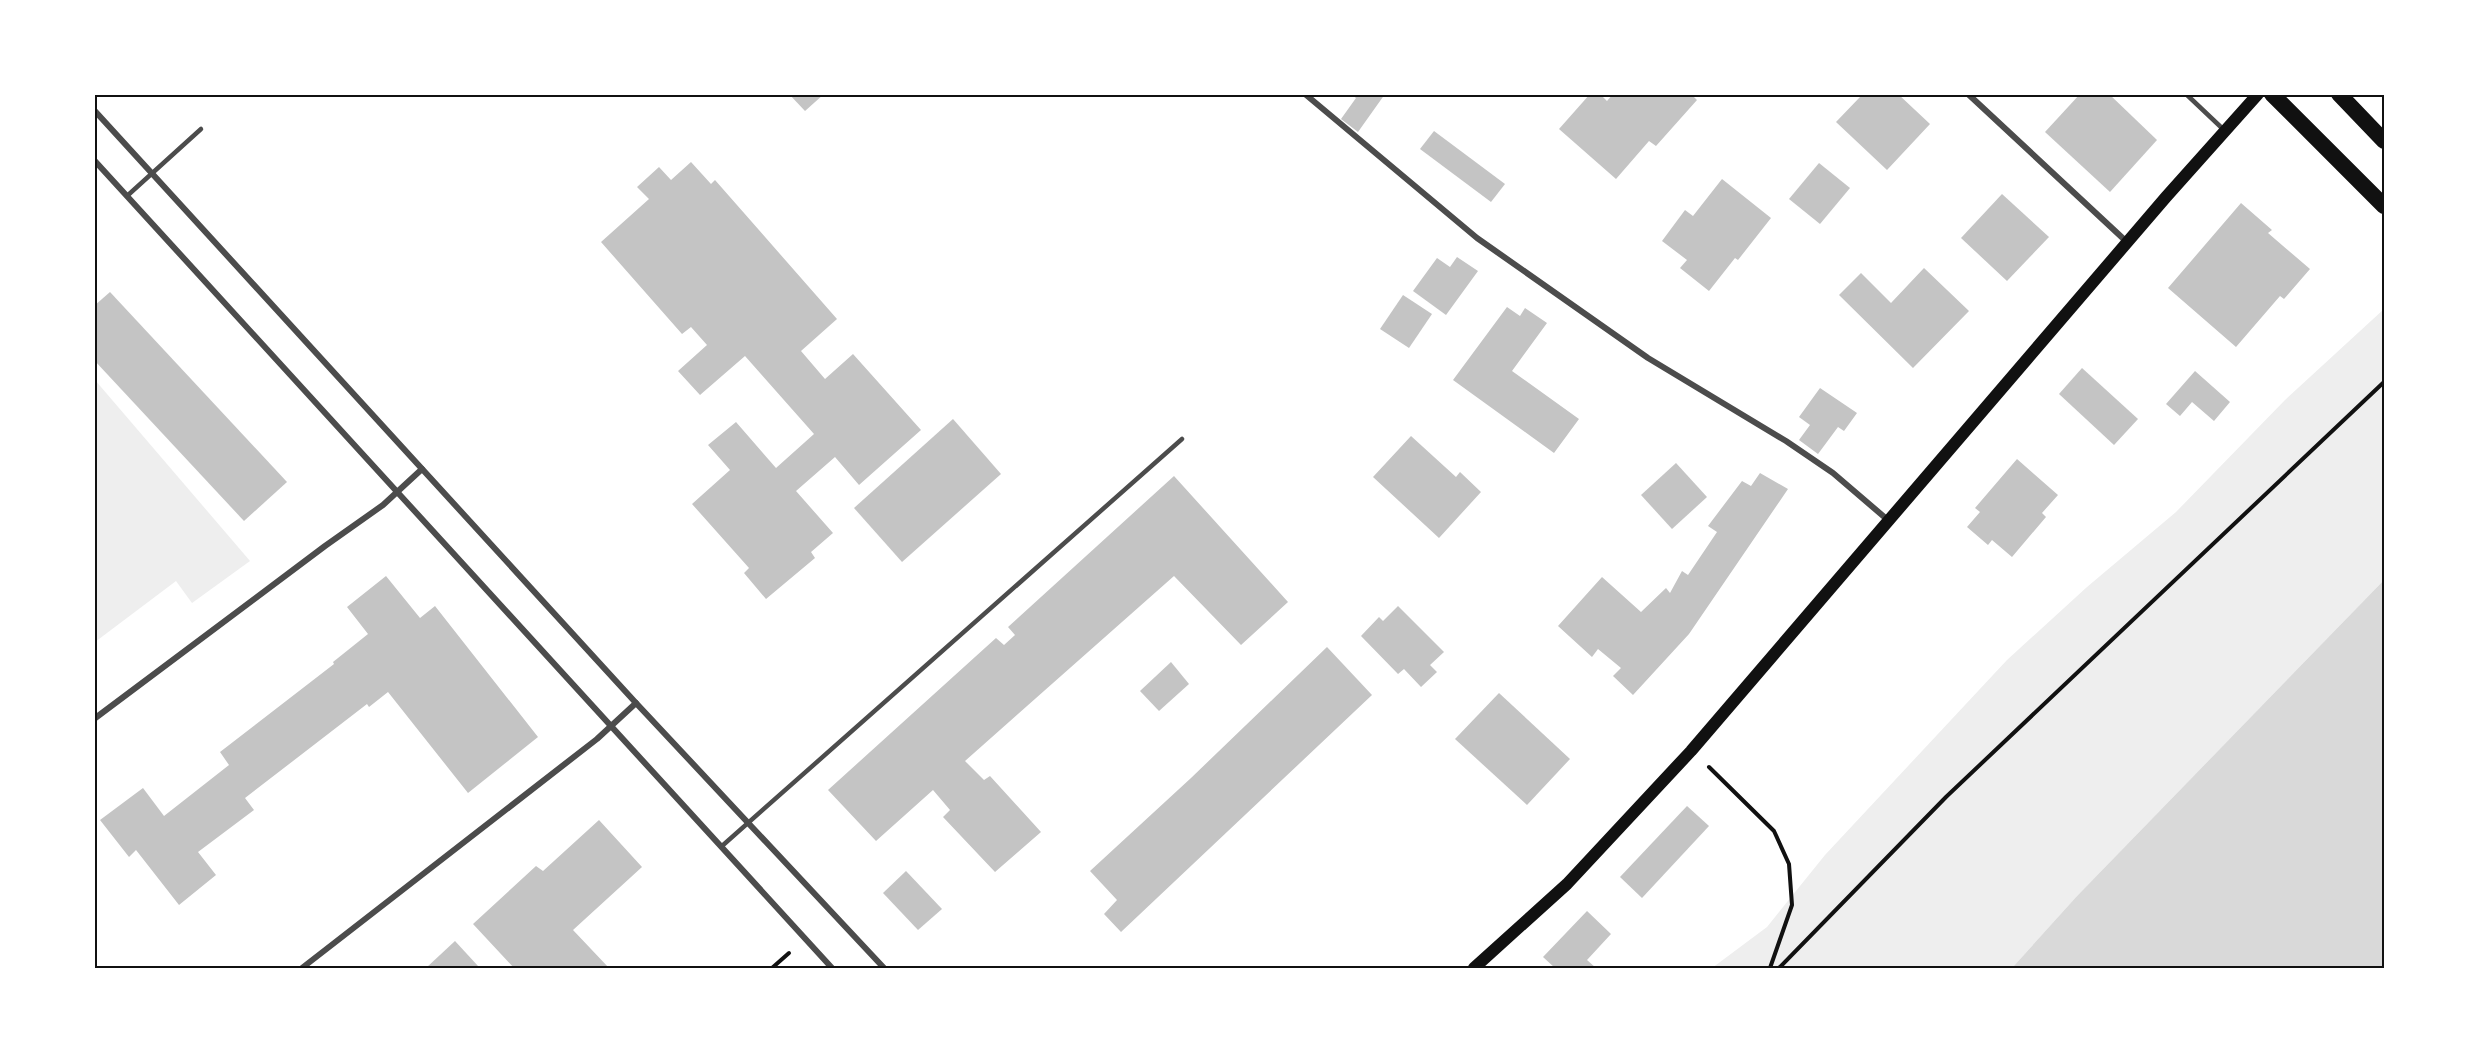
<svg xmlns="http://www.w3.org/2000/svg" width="2479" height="1063" viewBox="0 0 2479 1063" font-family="Arial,sans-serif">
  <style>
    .green { fill: #eee }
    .water { fill: #d9d9d9 }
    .building { fill: #c4c4c4 }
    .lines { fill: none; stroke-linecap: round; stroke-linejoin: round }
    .path { stroke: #111; stroke-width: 4 }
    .service { stroke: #4c4c4c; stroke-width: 4.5 }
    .minor { stroke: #4c4c4c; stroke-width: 6 }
    .secondary { stroke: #111; stroke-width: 12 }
    .trunk { stroke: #111; stroke-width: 16 }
    .neatline { fill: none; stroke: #111; stroke-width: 2 }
  </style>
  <rect width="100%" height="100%" fill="#fff"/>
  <!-- green -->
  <g class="green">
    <path d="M2384,309V580L2077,896L2012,968H1712L1767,927L1825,855L2007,660L2087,587L2176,512L2285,400Z"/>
    <path d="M95,380L250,561L192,603L176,581L95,642Z"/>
  </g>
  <!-- water -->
  <path class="water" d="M2384,580V968H2012L2077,896Z"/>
  <!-- building -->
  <g class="building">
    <path d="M789,94H824L805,111Z"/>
    <path d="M1351,94H1385L1358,132L1341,119L1356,98Z"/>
    <path d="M1590,94H1600L1607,101L1613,94H1691L1697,100L1656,146L1649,141L1616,179L1559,129Z"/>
    <path d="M1857,94H1898L1930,124L1887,170L1836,122L1860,97Z"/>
    <path d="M2080,94H2109L2157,140L2110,192L2045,132Z"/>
    <path d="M1434,131L1505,184L1491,202L1420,149Z"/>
    <path d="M691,162L711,184L715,180L837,319L801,351L825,379L853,354L921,430L859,485L835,457L796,491L833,533L811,552L815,558L766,599L744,573L749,568L692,504L730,470L708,445L736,422L776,468L814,434L745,356L700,395L678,371L707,345L691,327L682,334L601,242L649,199L637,187L659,167L671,180Z"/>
    <path d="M1819,163L1850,188L1820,224L1789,199Z"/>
    <path d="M1722,179L1771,218L1738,260L1735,258L1709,291L1680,268L1687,260L1662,241L1685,210L1693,216Z"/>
    <path d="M2002,194L2049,237L2007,281L1961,238Z"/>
    <path d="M2241,203L2272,230L2268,233L2310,269L2284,299L2280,296L2236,347L2168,288Z"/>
    <path d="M1457,257L1478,271L1446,315L1413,291L1437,258L1450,267Z"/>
    <path d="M1924,268L1969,311L1913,368L1839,295L1861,273L1891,303Z"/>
    <path d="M110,292L287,482L244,521L94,360V306Z"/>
    <path d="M1403,295L1432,314L1409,348L1380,329Z"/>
    <path d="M1507,307L1520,316L1525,308L1547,323L1512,371L1579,419L1554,453L1453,380Z"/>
    <path d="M2082,368L2138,419L2114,445L2059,394Z"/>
    <path d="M2195,371L2230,402L2214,421L2192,402L2180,416L2166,404Z"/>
    <path d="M1820,388L1857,413L1844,431L1838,427L1818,454L1799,440L1810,425L1799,417Z"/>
    <path d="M953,419L1001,474L902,562L854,508Z"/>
    <path d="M1411,436L1456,477L1460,472L1481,492L1439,538L1373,477Z"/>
    <path d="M2017,459L2058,495L2042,513L2046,517L2012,557L1992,540L1988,545L1967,527L1980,512L1975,508Z"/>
    <path d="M1676,463L1707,497L1672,529L1641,495Z"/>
    <path d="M1760,473L1788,489L1689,634L1633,695L1613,676L1621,668L1598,649L1592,657L1558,626L1602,577L1641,612L1666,588L1670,593L1682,571L1688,575L1717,532L1708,526L1742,481L1751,486Z"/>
    <path d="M1174,476L1288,602L1241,645L1174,576L965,761L984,780L990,776L1041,832L995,872L943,817L950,810L933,790L876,841L828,790L996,638L1004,645L1015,635L1008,627Z"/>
    <path d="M386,576L420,618L435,606L538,737L468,793L388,692L369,707L367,704L245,798L254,810L198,852L216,875L179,905L136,850L129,857L100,820L143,788L164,816L229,765L220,752L334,664L333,662L368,634L347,607Z"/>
    <path d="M1398,606L1444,652L1430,665L1437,672L1421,687L1404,669L1398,674L1361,636L1379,617L1383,621Z"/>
    <path d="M1327,647L1372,695L1121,932L1104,914L1117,900L1090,871L1191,778Z"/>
    <path d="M1171,662L1189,684L1159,711L1140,691Z"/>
    <path d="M1499,693L1570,759L1527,805L1455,739Z"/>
    <path d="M1687,806L1709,826L1642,898L1620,877Z"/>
    <path d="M599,820L642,867L573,930L609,968H514L473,924L536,866L543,871Z"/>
    <path d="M906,871L942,909L918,930L883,893Z"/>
    <path d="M1587,911L1611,934L1587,960L1596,968H1555L1543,957Z"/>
    <path d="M455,941L478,966L476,968H426Z"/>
  </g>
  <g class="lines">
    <!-- path -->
    <g class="path">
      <path d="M1709,767L1774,831L1789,864L1792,905L1770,968"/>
      <path d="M772,968L789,953"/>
      <path d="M1779,968L1946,797L2384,382"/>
    </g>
    <!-- service -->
    <g class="service">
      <path d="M2186,94L2224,130"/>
      <path d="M127,196L201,129"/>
      <path d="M722,846L1182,439"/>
    </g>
    <!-- minor -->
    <g class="minor">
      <path d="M1305,94L1477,238L1648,358L1786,441L1833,473L1889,521"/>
      <path d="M1968,94L2128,243"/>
      <path d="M94,110L636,703L884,968"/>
      <path d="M94,160L832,968"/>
      <path d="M94,719L325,546L383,505L422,469"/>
      <path d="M302,968L597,739L636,703"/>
    </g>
    <!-- secondary -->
    <path class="secondary" d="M1474,968L1567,884L1691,751L2166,197L2258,94"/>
    <!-- trunk -->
    <g class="trunk">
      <path d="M2272,94L2384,206"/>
      <path d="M2339,94L2384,141"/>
    </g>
  </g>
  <!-- border -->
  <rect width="2479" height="1063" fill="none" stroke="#ffffff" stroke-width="192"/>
  <rect x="96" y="96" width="2287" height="871" class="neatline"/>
</svg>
